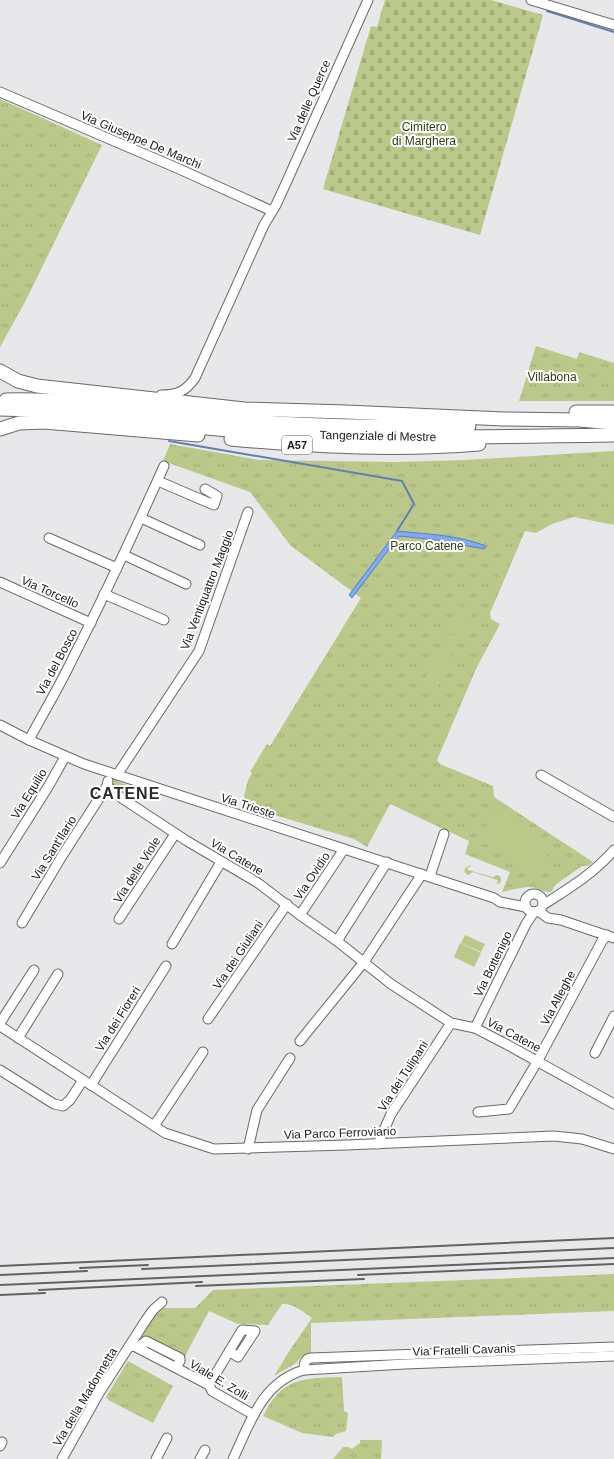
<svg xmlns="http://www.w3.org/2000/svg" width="614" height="1459" viewBox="0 0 614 1459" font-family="Arial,sans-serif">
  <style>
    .grass { fill: url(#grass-tufts) }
    .cemetery { fill: url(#cemetery-stones) }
    .garden { fill: #bac989 }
    .water { fill: #7eaaf9; stroke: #607fb6 }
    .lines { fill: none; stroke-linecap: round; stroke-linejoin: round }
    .stream { stroke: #607fb6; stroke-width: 2 }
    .minor-casing { stroke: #69696b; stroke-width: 11 }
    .highway-casing { stroke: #69696b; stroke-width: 15 }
    .minor { stroke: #fff; stroke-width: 9 }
    .highway { stroke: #fff; stroke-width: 13 }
    .rail { stroke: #626262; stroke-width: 2 }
    .labels { text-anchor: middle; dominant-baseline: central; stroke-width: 4; stroke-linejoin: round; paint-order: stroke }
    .shield { fill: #fff; stroke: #5f5f5f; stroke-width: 1 }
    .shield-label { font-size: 11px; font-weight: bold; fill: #1a1a1a }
    .street-label { font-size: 12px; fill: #1a1a1a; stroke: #fff }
    .park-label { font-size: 12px; fill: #343b12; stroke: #fff }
    .district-label { font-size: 16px; font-weight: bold; letter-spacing: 1px; fill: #2a2a2c; stroke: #fff }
  </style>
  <defs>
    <pattern id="grass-tufts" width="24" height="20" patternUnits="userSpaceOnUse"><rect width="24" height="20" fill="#bac989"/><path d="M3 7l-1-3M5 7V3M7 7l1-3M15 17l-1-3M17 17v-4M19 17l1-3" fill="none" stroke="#9fac76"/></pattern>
    <pattern id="cemetery-stones" width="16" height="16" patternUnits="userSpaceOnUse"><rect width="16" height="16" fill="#bac989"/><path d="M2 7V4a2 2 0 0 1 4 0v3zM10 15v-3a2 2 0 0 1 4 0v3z" fill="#9fac76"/></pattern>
  </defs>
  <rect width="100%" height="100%" fill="#e8e8ea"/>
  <!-- grass -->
  <g class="grass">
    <path d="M0,99L102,145L26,300L0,347Z"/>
    <path d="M536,346L577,359L579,352L614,363V401H519Z"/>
    <path d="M170,444L259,460L397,462L465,460L614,451V525L574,517L552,524L536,533L525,531L490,613L491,619L500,624L476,669L437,760L440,764L493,786L494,797L593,862C590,866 587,866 582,866L555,885L552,891L550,892C543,892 539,888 531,887C522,887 511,890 502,892L510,872L465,854L469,841L390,804L367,847L354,839L242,805L248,780L252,773L250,772L267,744L270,746L361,598L291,546L250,492L163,461Z"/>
    <path d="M113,779L133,788L126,798L122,796L127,793L120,789L115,791L110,783Z"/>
    <path d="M470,865L471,866L467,868L468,870L493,877L498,875L501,878V882L499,884H495L498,883L497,880L473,872L468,875C465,874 464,872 465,868Z"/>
    <path d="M614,1274V1311L311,1323V1353L303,1355L296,1363L274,1376L290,1350L312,1318C303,1312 294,1303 282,1304L268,1325L238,1324L209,1311L185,1356L146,1337L137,1343L136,1340L161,1305L165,1308H195L213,1290Z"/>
    <path d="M128,1361L173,1386L153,1423L108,1400V1399L106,1397Z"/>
    <path d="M342,1377L344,1411L348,1413L346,1431L336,1434L333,1437L302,1433L263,1416C282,1377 304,1378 342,1377Z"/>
    <path d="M360,1440H382L381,1459H333L343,1447H348L352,1449L360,1443Z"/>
  </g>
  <!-- cemetery -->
  <path class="cemetery" d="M385,0H491L543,15L480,235L323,189L371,26L377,27Z"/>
  <!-- garden -->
  <g class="garden">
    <path d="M509,552L513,554L503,577L499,576Z"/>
    <path d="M498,578L502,579L492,603L488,601Z"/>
    <path d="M459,605L473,611L461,637L447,630Z"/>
    <path d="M447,633L459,639L449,660L437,655Z"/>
    <path d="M435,657L449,663L437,689L423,683Z"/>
    <path d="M495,812L552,845L537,873L479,840Z"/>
    <path d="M465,935L485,944L481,952L461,943Z"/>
    <path d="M460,943L481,953L474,967L454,957Z"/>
  </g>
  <!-- water -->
  <path class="water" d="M397,531C426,534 458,535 486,546L484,549L436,540L399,536L352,598L349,595Z"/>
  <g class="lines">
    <!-- stream -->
    <g class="stream">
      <path d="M547,11L614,32"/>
      <path d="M169,441L402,481L414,504L397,531"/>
    </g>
    <!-- minor casing -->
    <g class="minor-casing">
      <g id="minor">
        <path d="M531,0L614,25"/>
        <path d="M0,92L177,168L272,211"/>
        <path d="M161,395C177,395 185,392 195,378L264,225L276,205L287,181L368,0"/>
        <path d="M158,481L214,505L217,496L205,489"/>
        <path d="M141,518L200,545"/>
        <path d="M49,538L117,568"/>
        <path d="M124,555L186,584"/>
        <path d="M0,582L91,623"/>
        <path d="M104,594L164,620"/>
        <path d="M0,725L29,740L84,764L494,898L500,902L526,907"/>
        <path d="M29,740C41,717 55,694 67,670C101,603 133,535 164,466"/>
        <path d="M117,775L199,651L248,512"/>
        <path d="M541,775L614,817"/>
        <path d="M107,786L123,799L187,841L258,883L300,915L337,941L391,984L451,1023L475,1028L506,1044L614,1104"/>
        <path d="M0,863L48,787L65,757"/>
        <path d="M430,876L444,834"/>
        <circle cx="534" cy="903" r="9"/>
        <path d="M543,903H546C571,887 594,873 614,850"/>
        <path d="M538,911L548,918L561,920L614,938"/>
        <path d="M300,915L344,849"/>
        <path d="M119,919L175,834"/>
        <path d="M22,923L62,856L107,786L108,781"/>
        <path d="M337,941L387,862"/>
        <path d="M172,944L221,862"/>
        <path d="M208,1019L287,904"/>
        <path d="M0,1023L34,970"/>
        <path d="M0,1026L165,1133L214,1149L347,1145L554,1136L582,1139L614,1149"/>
        <path d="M475,1028L526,924L534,912"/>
        <path d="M18,1038L58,974"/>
        <path d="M300,1041L364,962L422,874"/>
        <path d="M595,1053L614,1016"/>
        <path d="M0,1070L54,1104L63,1106L70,1100L83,1080"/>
        <path d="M91,1085L166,966"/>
        <path d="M478,1112L509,1109L537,1062L602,941L607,935"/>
        <path d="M154,1126L203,1052"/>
        <path d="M378,1144L391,1114L451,1023"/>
        <path d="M248,1149L257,1110L290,1058"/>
        <path d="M129,1347L134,1346L209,1385L212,1391L254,1415"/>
        <path d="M143,1350L140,1346L146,1341L180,1358V1361L177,1366H173"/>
        <path d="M304,1370C304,1365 304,1359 311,1358L614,1347"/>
        <path d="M209,1385L242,1330L255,1331L238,1357L229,1351"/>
        <path d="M0,1446L2,1442"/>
        <path d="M62,1459L99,1393L146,1320L153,1310L162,1302"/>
        <path d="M156,1459L167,1438"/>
        <path d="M200,1459L205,1450"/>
        <path d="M233,1459C250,1423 262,1382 304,1370L405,1364L614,1356"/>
      </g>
    </g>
    <!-- highway casing -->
    <g class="highway-casing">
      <g id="highway">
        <path d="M0,371L18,381L37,386L244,409L346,412L504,419L579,420L614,423"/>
        <path d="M6,400C84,398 161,413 238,420C315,427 392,427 469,426"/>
        <path d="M0,409C81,410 160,425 240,431C364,439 489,437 614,435"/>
        <path d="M576,412H614"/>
        <path d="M0,429L19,423L44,422L198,435"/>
        <path d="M231,439C314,447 397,451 479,444"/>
      </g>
    </g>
    <!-- minor -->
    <use href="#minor" class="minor"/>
    <!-- highway -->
    <use href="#highway" class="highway"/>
    <!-- rail -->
    <g class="rail">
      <path d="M0,1266L614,1238"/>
      <path d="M80,1268L148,1265"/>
      <path d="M142,1269L614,1248"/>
      <path d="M0,1275L87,1271"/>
      <path d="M358,1275L614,1264"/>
      <path d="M0,1285L614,1258"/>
      <path d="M196,1286L364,1279"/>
      <path d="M39,1290L202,1282"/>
      <path d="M0,1295L45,1293"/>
    </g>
  </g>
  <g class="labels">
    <!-- shield labels -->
    <rect class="shield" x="282" y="436" width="30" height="18" rx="3"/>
    <g class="shield-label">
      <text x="297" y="445">A57</text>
    </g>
    <!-- street labels -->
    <g class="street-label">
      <text transform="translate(309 101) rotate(-66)">Via delle Querce</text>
      <text transform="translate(141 140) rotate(23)">Via Giuseppe De Marchi</text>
      <text transform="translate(378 436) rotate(1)">Tangenziale di Mestre</text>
      <text transform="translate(207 590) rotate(-69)">Via Ventiquattro Maggio</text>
      <text transform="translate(50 592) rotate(24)">Via Torcello</text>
      <text transform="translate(57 662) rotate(-62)">Via del Bosco</text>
      <text transform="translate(29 794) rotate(-58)">Via Equilio</text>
      <text transform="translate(248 806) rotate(18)">Via Trieste</text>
      <text transform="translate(54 848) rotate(-58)">Via Sant'Ilario</text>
      <text transform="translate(237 857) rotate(31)">Via Catene</text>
      <text transform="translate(137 870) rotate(-57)">Via delle Viole</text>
      <text transform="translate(312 876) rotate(-56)">Via Ovidio</text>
      <text transform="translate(238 955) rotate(-56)">Via dei Giuliani</text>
      <text transform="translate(493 964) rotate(-64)">Via Bottenigo</text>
      <text transform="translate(558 998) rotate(-62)">Via Alleghe</text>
      <text transform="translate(118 1019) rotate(-58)">Via dei Fioreri</text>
      <text transform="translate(514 1035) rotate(28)">Via Catene</text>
      <text transform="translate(403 1076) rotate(-57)">Via dei Tulipani</text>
      <text transform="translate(340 1133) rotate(-2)">Via Parco Ferroviario</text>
      <text transform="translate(464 1350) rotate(-2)">Via Fratelli Cavanis</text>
      <text transform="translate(219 1380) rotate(31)">Viale E. Zolli</text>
      <text transform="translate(85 1397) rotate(-59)">Via della Madonnetta</text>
    </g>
    <!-- park labels -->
    <g class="park-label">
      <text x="424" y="127">Cimitero<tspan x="424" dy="14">di Marghera</tspan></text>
      <text x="552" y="377">Villabona</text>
      <text x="427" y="546">Parco Catene</text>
    </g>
    <!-- district labels -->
    <g class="district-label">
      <text x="125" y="793">CATENE</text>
    </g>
  </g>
</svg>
